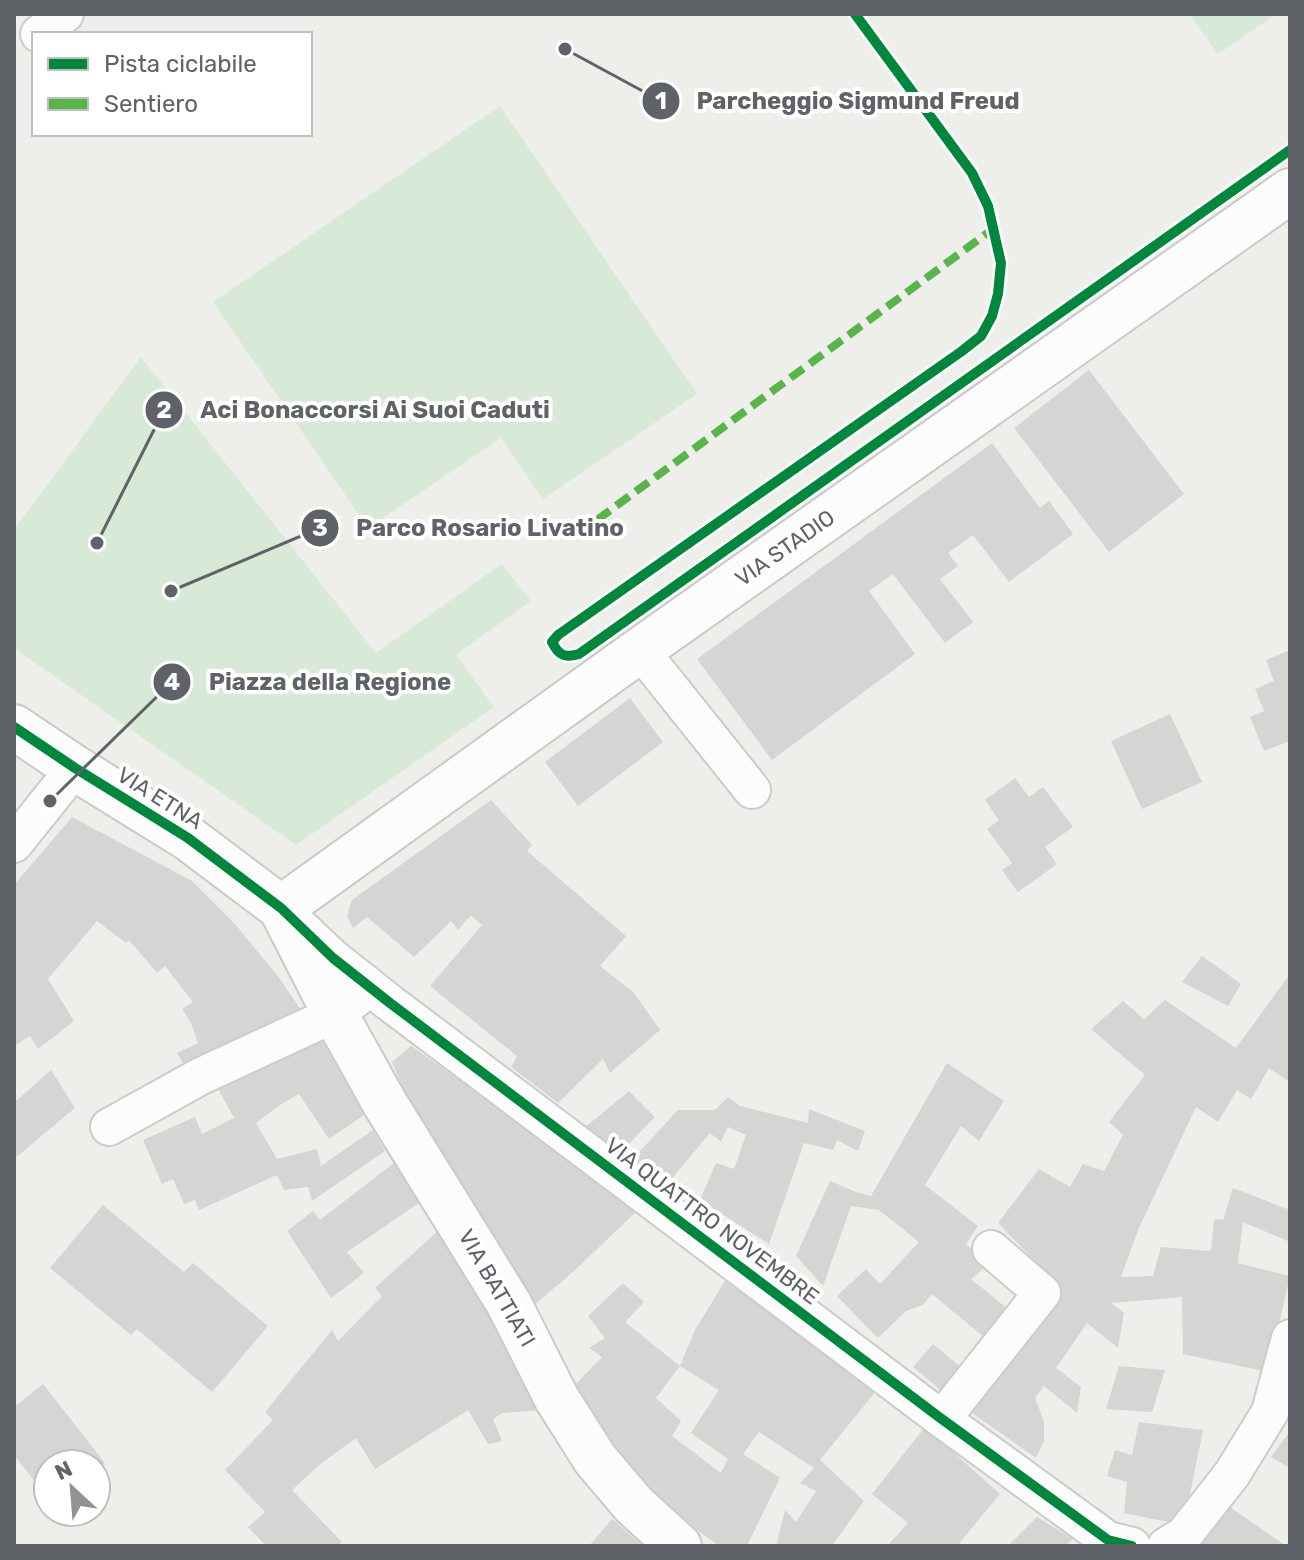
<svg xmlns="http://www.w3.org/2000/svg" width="1304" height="1560" viewBox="0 0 1304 1560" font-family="Rubik,sans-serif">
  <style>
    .green { fill: #d8ead7 }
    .building { fill: #d5d5d3 }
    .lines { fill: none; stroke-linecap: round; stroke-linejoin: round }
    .street-casing { stroke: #cbcccb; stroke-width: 40 }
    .secondary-casing { stroke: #cacaca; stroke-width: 48 }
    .street { stroke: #fcfcfc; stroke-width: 36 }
    .secondary { stroke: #fcfcfc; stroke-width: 44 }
    .quiet { stroke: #58b549; stroke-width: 8; stroke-dasharray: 16 8; stroke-linecap: butt }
    .cycleway-casing { stroke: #fff; stroke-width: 15 }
    .cycleway { stroke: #00873e; stroke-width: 10 }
    .labels { text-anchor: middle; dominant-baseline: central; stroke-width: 8; stroke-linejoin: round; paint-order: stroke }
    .street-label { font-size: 22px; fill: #5f6267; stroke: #fff }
    .leader { fill: none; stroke: #5f6267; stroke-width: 3 }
    .callout-dot { fill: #5f6267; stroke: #fff; stroke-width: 3 }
    .mark-label { font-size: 24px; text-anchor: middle; font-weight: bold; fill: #fff }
    .callout-label { font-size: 24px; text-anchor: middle; font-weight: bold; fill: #5f6267; stroke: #fff; stroke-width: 8; stroke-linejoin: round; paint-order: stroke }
  </style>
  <rect width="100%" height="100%" fill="#eeeeea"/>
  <!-- green -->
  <g class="green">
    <path d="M1189,14H1276L1218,54Z"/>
    <path d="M500,106L697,394L543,499L501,438L368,528L213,302Z"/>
    <path d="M141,357L376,653L502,564L531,601L456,655L494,707L296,845L14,648V530Z"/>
  </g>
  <!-- building -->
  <g class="building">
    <path d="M1089,370L1184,494L1109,552L1014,428Z"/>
    <path d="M992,443L1040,508L1049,501L1073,534L1009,582L973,535L948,553L958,566L940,579L973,622L945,643L893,574L869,591L915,654L772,760L697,659Z"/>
    <path d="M1290,650V741L1264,751L1250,717L1264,711L1255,689L1274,681L1266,660Z"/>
    <path d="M630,698L663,742L578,806L545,762Z"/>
    <path d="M1170,714L1202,782L1142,809L1111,741Z"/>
    <path d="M1015,778L1029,797L1043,787L1073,827L1045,847L1057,864L1018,892L1002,870L1012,863L987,829L999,820L985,800Z"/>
    <path d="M491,800L532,845L527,851L626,936L600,966L634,993L660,1030L610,1073L603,1059L558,1103L511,1067L517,1056L430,986L482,925L471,915L458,930L451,921L414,957L367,917L353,928L347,916L352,900Z"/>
    <path d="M72,817L192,881L235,924L280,979L303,1013L187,1070L177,1053L198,1043L191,1023L182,1009L193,1002L165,966L157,973L129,940L126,943L97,921L48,979L74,1021L38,1049L30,1036L14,1046V885Z"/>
    <path d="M1202,956L1241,984L1228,1006L1182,982Z"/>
    <path d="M1290,974V1082L1269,1068L1251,1099L1237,1090L1218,1122L1196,1107L1138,1230L1121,1277L1153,1276L1161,1247L1211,1251L1214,1219L1223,1220L1233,1188L1290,1210V1242L1243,1222L1238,1263L1290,1276L1268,1372L1183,1354L1182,1297L1111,1303L1124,1313L1118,1348L1087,1323L1056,1368L1081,1387L1077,1413L1044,1386L1035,1398L1044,1421V1441L1036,1458L962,1406L1058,1285L998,1223L1039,1169L1070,1187L1083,1164L1104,1171L1123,1135L1109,1122L1145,1075L1091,1029L1123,1001L1144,1019L1165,1000L1236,1048Z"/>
    <path d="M318,1033L364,1115L329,1139L299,1094L280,1105L256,1123L277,1159L317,1149L321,1166L373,1130L385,1151L312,1201L308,1187L284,1190L277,1175L199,1210L195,1200L184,1204L173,1179L162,1184L143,1140L195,1117L202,1134L234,1118L216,1085Z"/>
    <path d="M411,1046L541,1137L636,1212L574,1271L534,1305L478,1212L417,1121L392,1062Z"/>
    <path d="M947,1063L1004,1101L979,1141L961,1126L925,1185L978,1226L966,1244L989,1264L971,1279L1014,1314L991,1343L932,1294L923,1305L906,1311L878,1338L837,1296L866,1269L880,1284L919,1242L879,1210L851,1206L823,1286L796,1256L830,1181L856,1192L871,1196Z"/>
    <path d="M51,1070L75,1108L14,1159V1103Z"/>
    <path d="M629,1091L655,1117L620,1153L584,1128Z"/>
    <path d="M728,1097L740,1106L808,1123L809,1109L865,1131L858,1151L837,1140L833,1150L804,1143L769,1244L700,1200L716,1163L734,1169L746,1135L728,1127L721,1142L710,1133L663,1189L630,1162L678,1110H715Z"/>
    <path d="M394,1163L419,1203L347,1252L364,1273L331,1298L287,1231L313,1211L320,1220Z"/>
    <path d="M103,1205L184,1272L193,1263L268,1326L212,1392L137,1329L131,1335L50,1268Z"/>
    <path d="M439,1230L484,1303L543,1410L502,1413L493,1419L502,1441L488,1444L468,1410L375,1469L356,1438L319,1465L292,1490L342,1542L338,1546H266L248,1527L265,1512L225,1470L273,1420L265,1412L332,1330L338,1341L382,1296L375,1288Z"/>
    <path d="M728,1276L876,1391L820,1460L864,1501L832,1546H776L785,1510L796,1522L816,1491L800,1483L814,1468L759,1432L743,1454L780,1478L747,1546H719L697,1530L656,1493L609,1442L571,1389L602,1357L589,1348L605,1338L588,1316L623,1283L644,1302L625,1322L680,1366L656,1398L681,1421L672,1436L721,1473L728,1459L691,1433L719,1390L680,1366L695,1330Z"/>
    <path d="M933,1344L968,1373L949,1397L913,1367Z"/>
    <path d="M1119,1366L1165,1370L1152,1412L1106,1409Z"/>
    <path d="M43,1384L105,1463L96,1470V1464H48V1498L14,1455V1407Z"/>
    <path d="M1139,1422L1203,1430L1186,1514L1173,1523L1124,1513L1127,1482L1107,1476L1115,1450L1132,1455Z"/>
    <path d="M925,1427L1000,1494L957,1546H887L908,1523L872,1494Z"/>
    <path d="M1290,1431V1468L1271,1457Z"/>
    <path d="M1227,1505L1286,1546H1200Z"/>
    <path d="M1037,1517L1073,1539L1065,1546H1008Z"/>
    <path d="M612,1519L643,1546H589Z"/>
  </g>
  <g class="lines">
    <!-- street casing -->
    <g class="street-casing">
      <g id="street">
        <path d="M39,34L65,14"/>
        <path d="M640,650L752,790"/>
        <path d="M14,844L75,768"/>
        <path d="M292,919L333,958L390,1003L939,1417L1108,1540L1132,1546"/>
        <path d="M109,1127L201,1076L335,1014L357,998"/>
        <path d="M942,1419L1042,1293L991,1249"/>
        <path d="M1166,1546L1184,1535L1232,1474L1270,1412L1290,1338"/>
      </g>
    </g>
    <!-- secondary casing -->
    <g class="secondary-casing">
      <g id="secondary">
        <path d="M14,727L75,768L188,838L281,908L335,1014L384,1102L509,1304L557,1399L595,1459L634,1505L679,1546"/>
        <path d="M281,908L640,650L1290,191"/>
      </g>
    </g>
    <!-- street -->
    <use href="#street" class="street"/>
    <!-- secondary -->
    <use href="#secondary" class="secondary"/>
    <!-- quiet -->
    <path class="quiet" d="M597,520L993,229"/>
    <!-- cycleway casing -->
    <g class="cycleway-casing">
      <g id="cycleway">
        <path d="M855,14L972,173L988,206L1001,263L998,294L992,316L981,336L962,351L558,635L552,642C559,656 565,658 579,654L1290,150"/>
        <path d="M14,727L75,768L188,838L281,908L333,958L390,1003L939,1417L1108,1540L1132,1546"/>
      </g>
    </g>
    <!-- cycleway -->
    <use href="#cycleway" class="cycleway"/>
  </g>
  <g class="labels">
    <!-- street labels -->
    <g class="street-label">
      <text transform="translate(785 548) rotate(-35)">VIA STADIO</text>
      <text transform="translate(160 798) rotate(32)">VIA ETNA</text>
      <text transform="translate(712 1221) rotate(37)">VIA QUATTRO NOVEMBRE</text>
      <text transform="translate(497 1288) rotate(60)">VIA BATTIATI</text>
    </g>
  </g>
  <!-- callouts -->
  <path class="leader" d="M565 49L661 101M97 543L164 410M171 591L320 528M50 801L172 682"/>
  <g class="callout-dot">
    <circle cx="565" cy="49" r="8"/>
    <circle cx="97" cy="543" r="8"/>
    <circle cx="171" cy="591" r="8"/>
    <circle cx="50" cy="801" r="8"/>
    <circle cx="661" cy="101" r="20"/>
    <circle cx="164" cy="410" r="20"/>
    <circle cx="320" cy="528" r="20"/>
    <circle cx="172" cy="682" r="20"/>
  </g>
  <g class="mark-label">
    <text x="661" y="109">1</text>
    <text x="164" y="418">2</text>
    <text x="320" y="536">3</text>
    <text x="172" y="690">4</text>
  </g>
  <g class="callout-label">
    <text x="858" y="109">Parcheggio Sigmund Freud</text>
    <text x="375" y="418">Aci Bonaccorsi Ai Suoi Caduti</text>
    <text x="490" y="536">Parco Rosario Livatino</text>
    <text x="330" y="690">Piazza della Regione</text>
  </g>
  <!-- border -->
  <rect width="1304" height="1560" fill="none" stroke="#5f6267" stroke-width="32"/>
  <!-- legend -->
  <rect x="32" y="32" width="280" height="104" fill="#ffffff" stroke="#bfc0c2" stroke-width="2"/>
  <rect x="48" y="58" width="40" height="12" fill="#00873e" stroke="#bfc0c2" stroke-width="2"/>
  <text x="104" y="72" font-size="24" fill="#5f6267">Pista ciclabile</text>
  <rect x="48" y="98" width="40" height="12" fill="#58b549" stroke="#bfc0c2" stroke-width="2"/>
  <text x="104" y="112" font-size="24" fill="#5f6267">Sentiero</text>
  <!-- north arrow -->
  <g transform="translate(72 1488) rotate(334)"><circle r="38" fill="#ffffff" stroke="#bfc0c2" stroke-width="2"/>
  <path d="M0-6L14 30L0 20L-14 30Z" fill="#919395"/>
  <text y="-12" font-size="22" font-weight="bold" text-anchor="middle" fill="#5f6267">N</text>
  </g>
</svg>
